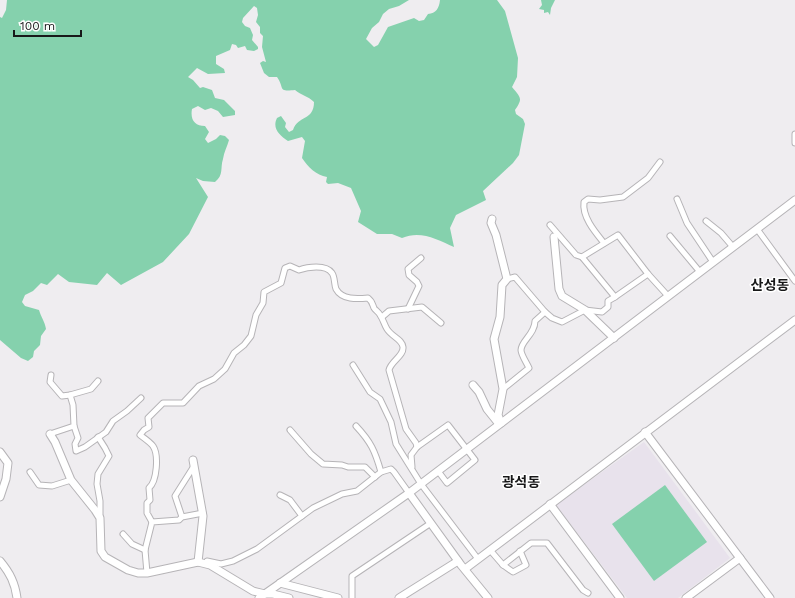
<svg xmlns="http://www.w3.org/2000/svg" width="795" height="598" viewBox="0 0 795 598" font-family="'Work Sans','Noto Sans KR',sans-serif">
  <style>
    .built { fill: #e8e2ec }
    .green { fill: #85d1ad }
    .lines { fill: none; stroke-linecap: round; stroke-linejoin: round }
    .minor-casing { stroke: #b6b4b7; stroke-width: 7 }
    .tertiary-casing { stroke: #b6b4b7; stroke-width: 9 }
    .secondary-casing { stroke: #b6b4b7; stroke-width: 9 }
    .minor { stroke: #fff; stroke-width: 5 }
    .tertiary { stroke: #fff; stroke-width: 7 }
    .secondary { stroke: #fff; stroke-width: 7 }
    .labels { text-anchor: middle; dominant-baseline: central; stroke-width: 3; stroke-linejoin: round; paint-order: stroke }
    .quarter-label { font-size: 14px; font-weight: bold; fill: #181819; stroke: #fff }
  </style>
  <rect width="100%" height="100%" fill="#efedf0"/>
  <!-- built -->
  <path class="built" d="M644,442L730,558L678,598H627L556,505Z"/>
  <!-- green -->
  <g class="green">
    <path d="M7,0H409L399,6L389,9L383,14L379,22L372,28L366,39L374,47L378,45L388,27L414,18L419,21L424,20L428,14C436,13 439,9 440,0H497L505,11L518,58L517,77L512,87C521,98 523,98 515,110L516,114L523,119L525,124L519,155L513,163L483,191L486,200L456,215L450,228L454,247C437,239 420,230 402,238L392,234H377L358,222L361,211L351,188L338,183L328,184L326,182L327,177C316,175 308,167 302,158L305,141L302,137L288,141C279,135 272,128 277,118L281,116L286,123L285,127L289,132L293,130C298,115 314,121 314,102C308,96 301,95 295,90C277,92 285,88 277,77H269L264,73L260,63L263,61L266,62L262,47L263,36L260,33V27L256,22L258,15L257,8L254,6L243,18L242,22L245,26L250,28L253,35L252,40L258,47V49L254,51L247,50L245,46L238,48L236,45L232,44L230,50L216,56V64L224,69L225,73L208,74L197,68L188,77L193,80L200,88L203,87L212,90L215,98L224,100L235,111V115L223,117L218,111L211,108L205,110L198,106L192,109C190,120 195,126 205,126L209,132L205,139L208,143L216,139L220,135L225,136L229,140C227,147 224,152 223,159C220,168 224,175 215,182L203,181L196,178L208,197L189,234L163,262L121,285L107,273L97,285L69,282L58,274L47,285L41,283L33,291L25,295L22,302L25,306L39,310C41,317 45,322 46,329L41,336L40,345L34,351L33,357L28,361L21,358L0,340V17L2,18L6,10Z"/>
    <path d="M541,0H555L551,8L550,15L548,12L544,13V10L539,9L542,5Z"/>
    <path d="M665,485L707,542L654,581L612,524Z"/>
  </g>
  <g class="lines">
    <!-- minor casing -->
    <g class="minor-casing">
      <g id="minor">
        <path d="M795,134V143"/>
        <path d="M677,199L687,223L713,262"/>
        <path d="M706,221L721,233L733,247"/>
        <path d="M550,225L576,255L582,257L615,297L648,274"/>
        <path d="M757,229L795,281"/>
        <path d="M670,236L700,272"/>
        <path d="M604,243C595,232 582,217 584,202L588,199L600,200L623,197L648,178L660,162"/>
        <path d="M582,257L618,235L648,274L668,296"/>
        <path d="M507,279L515,277L545,312L552,318L562,322L585,310L602,312L608,307V301L615,297"/>
        <path d="M408,309L419,286L417,282L409,275L408,269L421,258"/>
        <path d="M382,317L389,311L422,307L441,323"/>
        <path d="M353,365L370,392L380,399L391,422L396,444L421,484L478,559"/>
        <path d="M51,375L50,382L62,396L70,395L91,389L98,381"/>
        <path d="M503,389L529,368C527,363 521,355 521,350C521,341 535,334 535,321L545,312"/>
        <path d="M74,426L78,438L75,444L76,451L85,447L106,432L113,421L127,411L141,398"/>
        <path d="M356,426C371,442 375,451 381,472"/>
        <path d="M290,430L311,454L323,464L342,465L348,467H365L375,477"/>
        <path d="M50,434L74,426L73,405L70,395"/>
        <path d="M98,437L105,448L109,456L98,474L97,484L100,501V517"/>
        <path d="M412,467L411,455L417,447L448,425L475,460L447,483L438,471"/>
        <path d="M30,472L39,485L52,486L71,480"/>
        <path d="M280,495L290,500L302,516"/>
        <path d="M182,517L175,496L194,466"/>
        <path d="M152,522L147,513V503L150,500L149,488C157,481 159,455 153,446C150,442 144,438 140,435L144,430L149,427L148,418L163,403H183L199,386L214,379L225,369L234,353L244,345L251,336L256,315L263,303L264,292L281,283L285,268L290,266L299,270C307,267 326,264 332,273C335,277 334,284 336,289C342,300 357,299 368,298C372,301 372,303 374,308C375,310 379,312 380,315C383,319 384,324 387,329C392,337 402,339 403,347C404,356 391,361 389,370L406,429L416,443L417,447"/>
        <path d="M123,534L132,544L145,550"/>
        <path d="M490,550L503,565L531,543H547L583,590L588,593"/>
        <path d="M207,561L221,564L233,561L257,549L313,508L342,494L357,491L381,472L391,469L394,472L409,493"/>
        <path d="M503,565L513,572L526,565L520,551"/>
        <path d="M147,573L145,550L152,522L179,520L182,517L203,513"/>
        <path d="M352,598V576L431,523"/>
      </g>
    </g>
    <!-- tertiary casing -->
    <g class="tertiary-casing">
      <g id="tertiary">
        <path d="M492,219L491,223L496,235L507,279L502,285L500,317L494,339L503,389L498,415L501,423"/>
        <path d="M554,237L559,289L562,296L585,310L614,338"/>
        <path d="M473,385L479,392L487,409L499,424"/>
        <path d="M645,432L770,598"/>
        <path d="M50,434L55,442L71,480L95,510L100,518L101,551L105,557L128,570L138,573H147L198,562L210,565L253,591L265,594H273L289,598"/>
        <path d="M0,452L8,463L6,479L0,497"/>
        <path d="M193,460L203,516L198,562"/>
        <path d="M409,493L461,565L488,598"/>
        <path d="M550,504L620,598"/>
        <path d="M0,561C10,573 15,583 17,598"/>
        <path d="M465,569L795,320"/>
        <path d="M280,583L338,598"/>
        <path d="M399,598L458,561"/>
        <path d="M686,598L740,558"/>
      </g>
    </g>
    <!-- secondary casing -->
    <g class="secondary-casing">
      <path id="secondary" d="M259,598L409,493L795,200"/>
    </g>
    <!-- minor -->
    <use href="#minor" class="minor"/>
    <!-- tertiary -->
    <use href="#tertiary" class="tertiary"/>
    <!-- secondary -->
    <use href="#secondary" class="secondary"/>
  </g>
  <g class="labels">
    <!-- quarter labels -->
    <g class="quarter-label">
      <text x="770" y="285">산성동</text>
      <text x="521" y="482">광석동</text>
    </g>
  </g>
  <!-- scale -->
  <path d="M14 30v6h67v-6" fill="none" stroke="#181819" stroke-width="2"/>
  <text x="20" y="30" font-size="12" fill="#181819" stroke="#ffffff" stroke-width="3" paint-order="stroke">100 m</text>
</svg>
